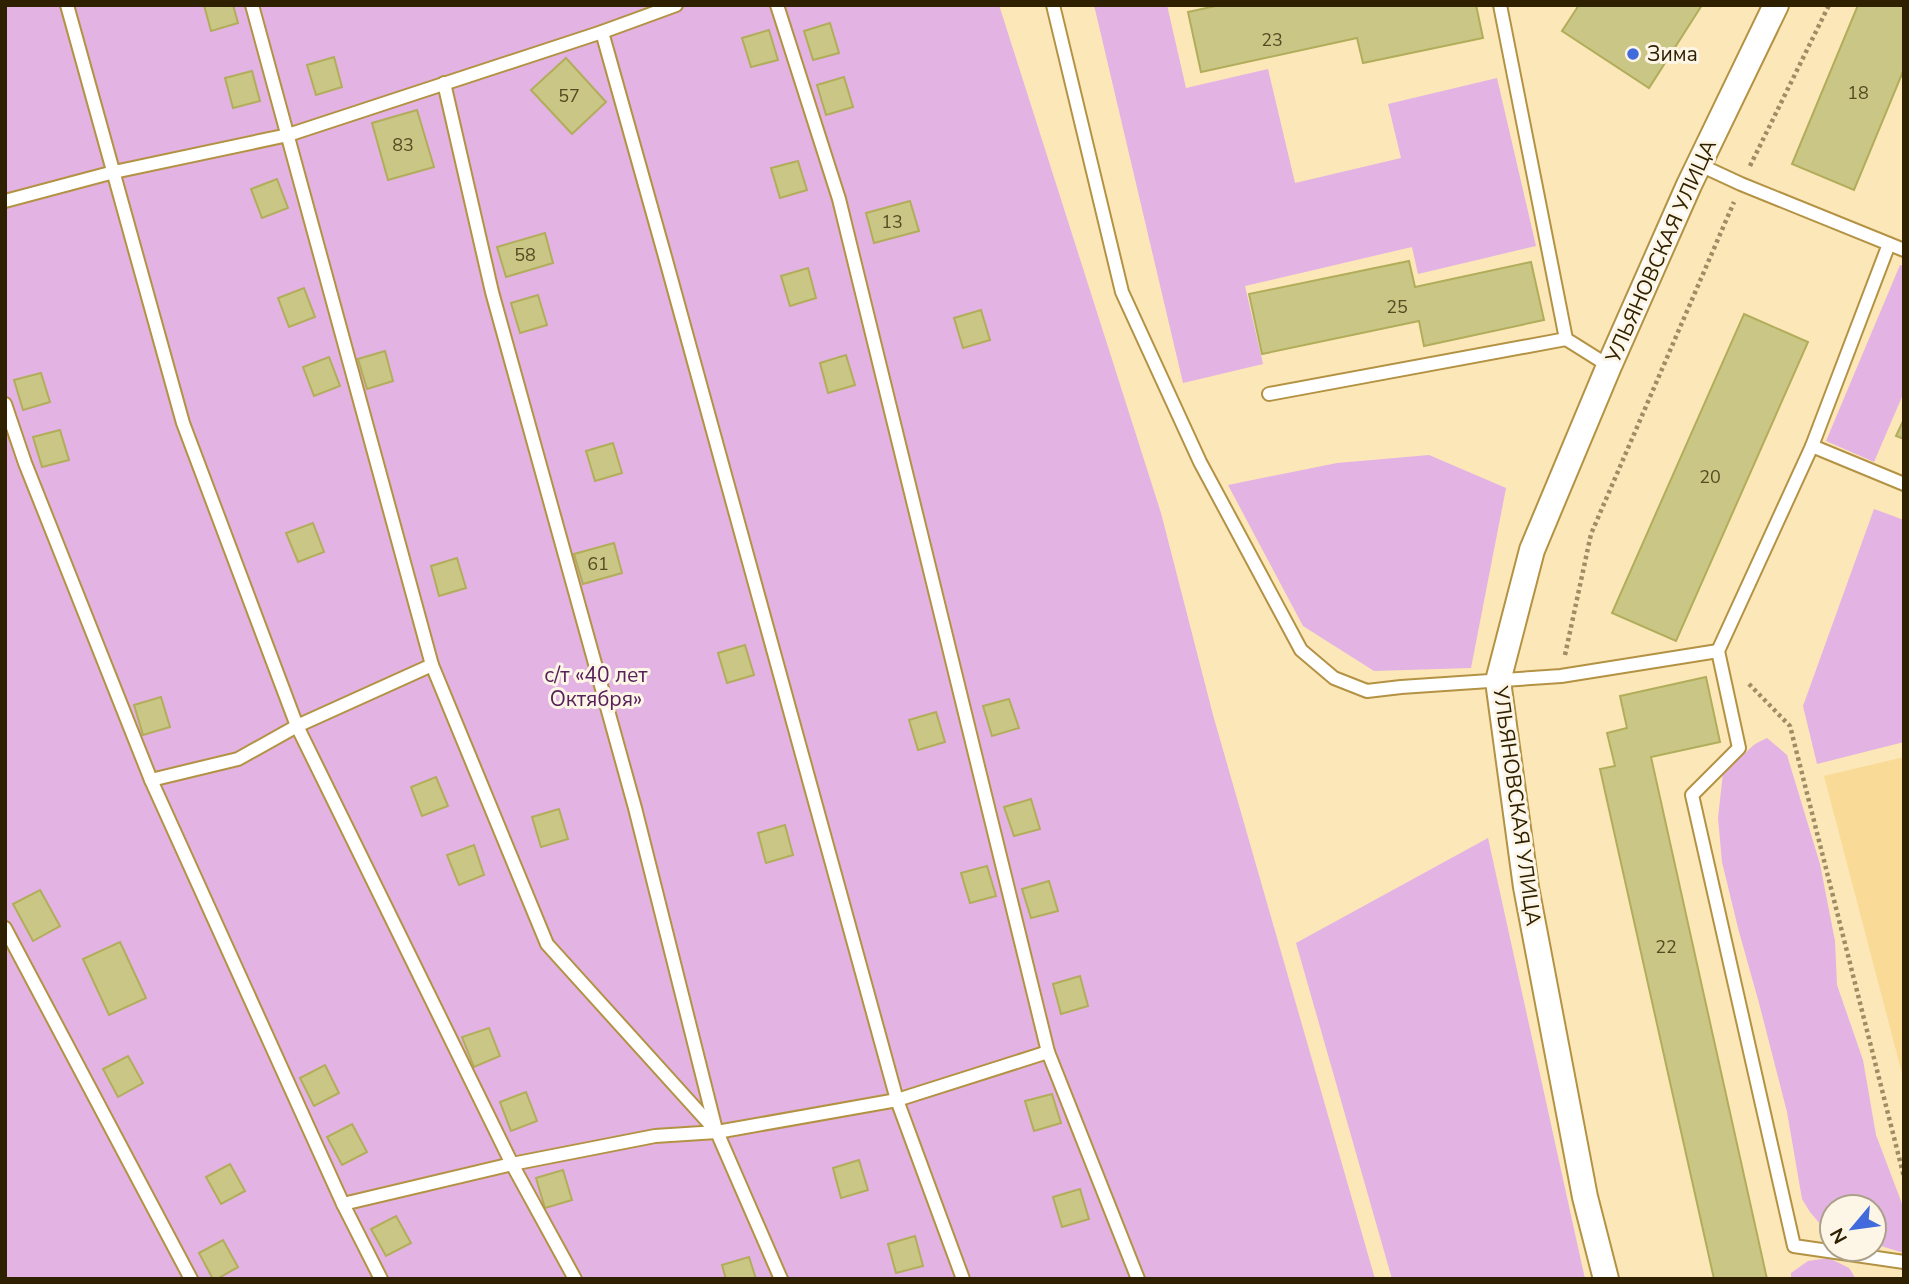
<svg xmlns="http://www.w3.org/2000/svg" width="1909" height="1284" viewBox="0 0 1909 1284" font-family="'Nunito Sans',sans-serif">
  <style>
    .built { fill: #f9da96 }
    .green { fill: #e2b3e3 }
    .building { fill: #cac786; stroke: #b2ad5a; stroke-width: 2 }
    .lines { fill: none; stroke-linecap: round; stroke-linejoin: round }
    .service-casing { stroke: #b49243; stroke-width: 16 }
    .minor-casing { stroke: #b49243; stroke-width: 28 }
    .path { stroke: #9e8c64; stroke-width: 4.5; stroke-dasharray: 3.5 3.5; stroke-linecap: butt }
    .service { stroke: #fff; stroke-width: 12 }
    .minor { stroke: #fff; stroke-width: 24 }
    .poi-dot { fill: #416bdd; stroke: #fdf6e7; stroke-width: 2.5 }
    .labels { text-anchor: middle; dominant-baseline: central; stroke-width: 6; stroke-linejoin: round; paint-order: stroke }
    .number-label { font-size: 18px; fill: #564a22 }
    .poi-label { font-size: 21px; fill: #2f2100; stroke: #fdf6e7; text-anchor: start }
    .street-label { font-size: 21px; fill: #2f2100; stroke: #fdf6e7 }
    .park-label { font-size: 21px; fill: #57205a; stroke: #fdf6e7 }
  </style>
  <rect width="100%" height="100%" fill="#fce7b9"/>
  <!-- built -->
  <path class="built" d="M1904,757V1081L1824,776Z"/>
  <!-- green -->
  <g class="green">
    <path d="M5,5H999L1161,513L1213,715L1375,1279H5Z"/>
    <path d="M1094,5H1167L1186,88L1268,69L1295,183L1401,158L1388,104L1497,78L1536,246L1418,274L1412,247L1245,286L1263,364L1183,383Z"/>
    <path d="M1900,265L1904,266V392L1874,462L1826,441Z"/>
    <path d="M1429,455L1506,488L1471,668L1374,671L1303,626L1228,485L1337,463Z"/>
    <path d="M1874,509L1904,520V742L1817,764L1803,706Z"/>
    <path d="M1767,738L1787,755L1820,864L1835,941L1837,985L1863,1060L1876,1135L1904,1209V1253L1874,1244V1207H1832V1229L1821,1225L1810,1212L1802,1199L1787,1112L1759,1003L1738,928L1722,862L1718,818L1723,773L1755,744Z"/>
    <path d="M1488,838L1585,1279H1392L1296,943Z"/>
    <path d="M1829,1258L1849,1268L1856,1279H1791V1273L1808,1261Z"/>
  </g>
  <!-- building -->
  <g class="building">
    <path d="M204,5H233L238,23L211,31Z"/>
    <path d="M1220,5H1476L1483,38L1363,63L1357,38L1201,72L1188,12Z"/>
    <path d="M1579,5H1702L1649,88L1562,31Z"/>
    <path d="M1858,5H1904V69L1854,190L1792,164Z"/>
    <path d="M830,23L839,53L813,60L804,31Z"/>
    <path d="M769,30L778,60L751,67L742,38Z"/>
    <path d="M334,57L342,87L316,95L307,65Z"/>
    <path d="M566,58L606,102L572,134L531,90Z"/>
    <path d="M252,71L260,101L233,108L225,78Z"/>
    <path d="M844,77L853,107L826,115L817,85Z"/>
    <path d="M417,110L434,167L388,180L372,123Z"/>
    <path d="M798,161L807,190L780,198L771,168Z"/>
    <path d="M277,179L288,208L262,218L251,189Z"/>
    <path d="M910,201L919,231L874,243L866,213Z"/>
    <path d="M545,233L553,263L506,277L497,247Z"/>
    <path d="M1409,261L1415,287L1531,262L1544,320L1424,346L1419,321L1262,354L1249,294Z"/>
    <path d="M808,268L816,298L790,306L781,276Z"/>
    <path d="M304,288L315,317L289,327L278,298Z"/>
    <path d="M538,295L547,325L520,333L511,303Z"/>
    <path d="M981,310L990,340L963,348L954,318Z"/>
    <path d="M1744,314L1808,342L1676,641L1612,613Z"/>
    <path d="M385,351L393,381L367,389L358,359Z"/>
    <path d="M846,355L855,385L828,393L820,363Z"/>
    <path d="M329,357L340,386L314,396L303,367Z"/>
    <path d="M41,373L50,402L23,410L14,380Z"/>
    <path d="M1904,419V439L1896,436Z"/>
    <path d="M60,430L69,460L42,467L33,437Z"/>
    <path d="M613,443L622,473L595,481L586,451Z"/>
    <path d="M313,523L324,552L298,562L286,533Z"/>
    <path d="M614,543L622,573L583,584L574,554Z"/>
    <path d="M457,558L466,588L439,596L431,566Z"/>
    <path d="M745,645L754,675L727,683L718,653Z"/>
    <path d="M1706,677L1720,742L1651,757L1767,1279H1714L1600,769L1615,766L1607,733L1627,728L1620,696Z"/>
    <path d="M161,697L170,727L143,735L134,705Z"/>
    <path d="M1009,699L1019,728L992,736L983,706Z"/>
    <path d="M936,712L945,742L918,750L909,720Z"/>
    <path d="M436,777L448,806L422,816L411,787Z"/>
    <path d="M1031,799L1040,829L1014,836L1004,807Z"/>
    <path d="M559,809L568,839L541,847L532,817Z"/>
    <path d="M785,825L793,855L766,863L758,833Z"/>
    <path d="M474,845L484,875L459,885L447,855Z"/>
    <path d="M987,866L996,896L970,903L961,873Z"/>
    <path d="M1049,881L1058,911L1031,918L1022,889Z"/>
    <path d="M40,890L60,926L33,941L13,904Z"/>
    <path d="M120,942L146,998L109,1015L83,959Z"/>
    <path d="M1080,976L1088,1006L1061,1014L1053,984Z"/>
    <path d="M489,1028L500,1056L474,1067L462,1037Z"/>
    <path d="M128,1056L143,1083L118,1097L103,1069Z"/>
    <path d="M325,1065L339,1093L314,1106L300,1078Z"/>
    <path d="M526,1092L537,1121L511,1131L500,1102Z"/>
    <path d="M1052,1094L1061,1123L1034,1131L1025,1101Z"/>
    <path d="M352,1124L367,1152L342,1165L327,1137Z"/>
    <path d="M859,1160L868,1190L841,1198L833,1168Z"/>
    <path d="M230,1164L245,1191L221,1204L206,1177Z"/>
    <path d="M563,1170L572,1200L545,1208L536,1178Z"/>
    <path d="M1080,1189L1089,1219L1062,1227L1053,1197Z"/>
    <path d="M396,1216L411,1243L386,1256L371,1229Z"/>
    <path d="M915,1236L923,1266L896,1273L888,1244Z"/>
    <path d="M223,1240L238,1267L217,1279H213L199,1253Z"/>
    <path d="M749,1257L756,1279H726L722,1265Z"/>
  </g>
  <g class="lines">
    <!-- service casing -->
    <g class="service-casing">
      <g id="service">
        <path d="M67,5L183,423L297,726L512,1164L575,1279"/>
        <path d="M252,5L432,665L547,944L717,1132L781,1279"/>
        <path d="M777,5L839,199L1048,1052L1138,1279"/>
        <path d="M1053,5L1122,292L1200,462L1301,650L1334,678L1367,691L1401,687L1561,676L1718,651"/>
        <path d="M1500,5L1566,339L1609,366"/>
        <path d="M602,32L664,253L897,1100L963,1279"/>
        <path d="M444,83L492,292L635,808L716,1130"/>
        <path d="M1700,165L1741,184L1904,250"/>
        <path d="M5,201L114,172L288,135L602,32L676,5"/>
        <path d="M1889,244L1812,446L1718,651L1739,748L1692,795L1794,1246L1904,1262"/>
        <path d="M1269,394L1566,339"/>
        <path d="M5,404L25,463L151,780L343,1204L381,1279"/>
        <path d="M1812,446L1904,484"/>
        <path d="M151,780L238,759L297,726L432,665"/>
        <path d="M5,928L191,1279"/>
        <path d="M343,1204L512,1164L655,1136L717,1132L897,1100L1048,1052"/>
      </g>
    </g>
    <!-- minor casing -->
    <g class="minor-casing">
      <path id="minor" d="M1606,1279L1585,1197L1526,887L1498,681L1532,550L1609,366L1689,185L1776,5"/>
    </g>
    <!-- path -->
    <g class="path">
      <path d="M1750,166L1829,5"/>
      <path d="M1565,655L1591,534L1734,202"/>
      <path d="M1749,684L1790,726L1904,1177"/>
    </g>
    <!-- service -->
    <use href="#service" class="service"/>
    <!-- minor -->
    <use href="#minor" class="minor"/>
  </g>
  <!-- markers -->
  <circle class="poi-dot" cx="1633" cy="54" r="7"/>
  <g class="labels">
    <!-- number labels -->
    <g class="number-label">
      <text x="1272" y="40">23</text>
      <text x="1858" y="93">18</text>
      <text x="569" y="96">57</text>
      <text x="403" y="145">83</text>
      <text x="892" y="222">13</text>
      <text x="525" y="255">58</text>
      <text x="1397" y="307">25</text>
      <text x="1710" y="477">20</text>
      <text x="598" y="564">61</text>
      <text x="1666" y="947">22</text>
    </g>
    <!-- poi labels -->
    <g class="poi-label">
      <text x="1647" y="54">Зима</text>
    </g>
    <!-- street labels -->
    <g class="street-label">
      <text transform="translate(1661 251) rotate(-66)">УЛЬЯНОВСКАЯ УЛИЦА</text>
      <text transform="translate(1517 806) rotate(82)">УЛЬЯНОВСКАЯ УЛИЦА</text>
    </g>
    <!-- park labels -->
    <g class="park-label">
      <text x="596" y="675">с/т «40 лет<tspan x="596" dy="24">Октября»</tspan></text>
    </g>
  </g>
  <!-- border -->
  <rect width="1909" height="1284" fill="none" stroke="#2f2100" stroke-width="14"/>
  <!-- north arrow -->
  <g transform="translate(1853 1228) rotate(241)"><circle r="33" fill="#fdf6e7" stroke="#aba18b" stroke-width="2"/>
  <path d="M0-5L12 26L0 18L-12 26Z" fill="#416bdd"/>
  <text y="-10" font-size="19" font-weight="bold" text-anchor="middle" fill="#2f2100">N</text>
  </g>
</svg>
